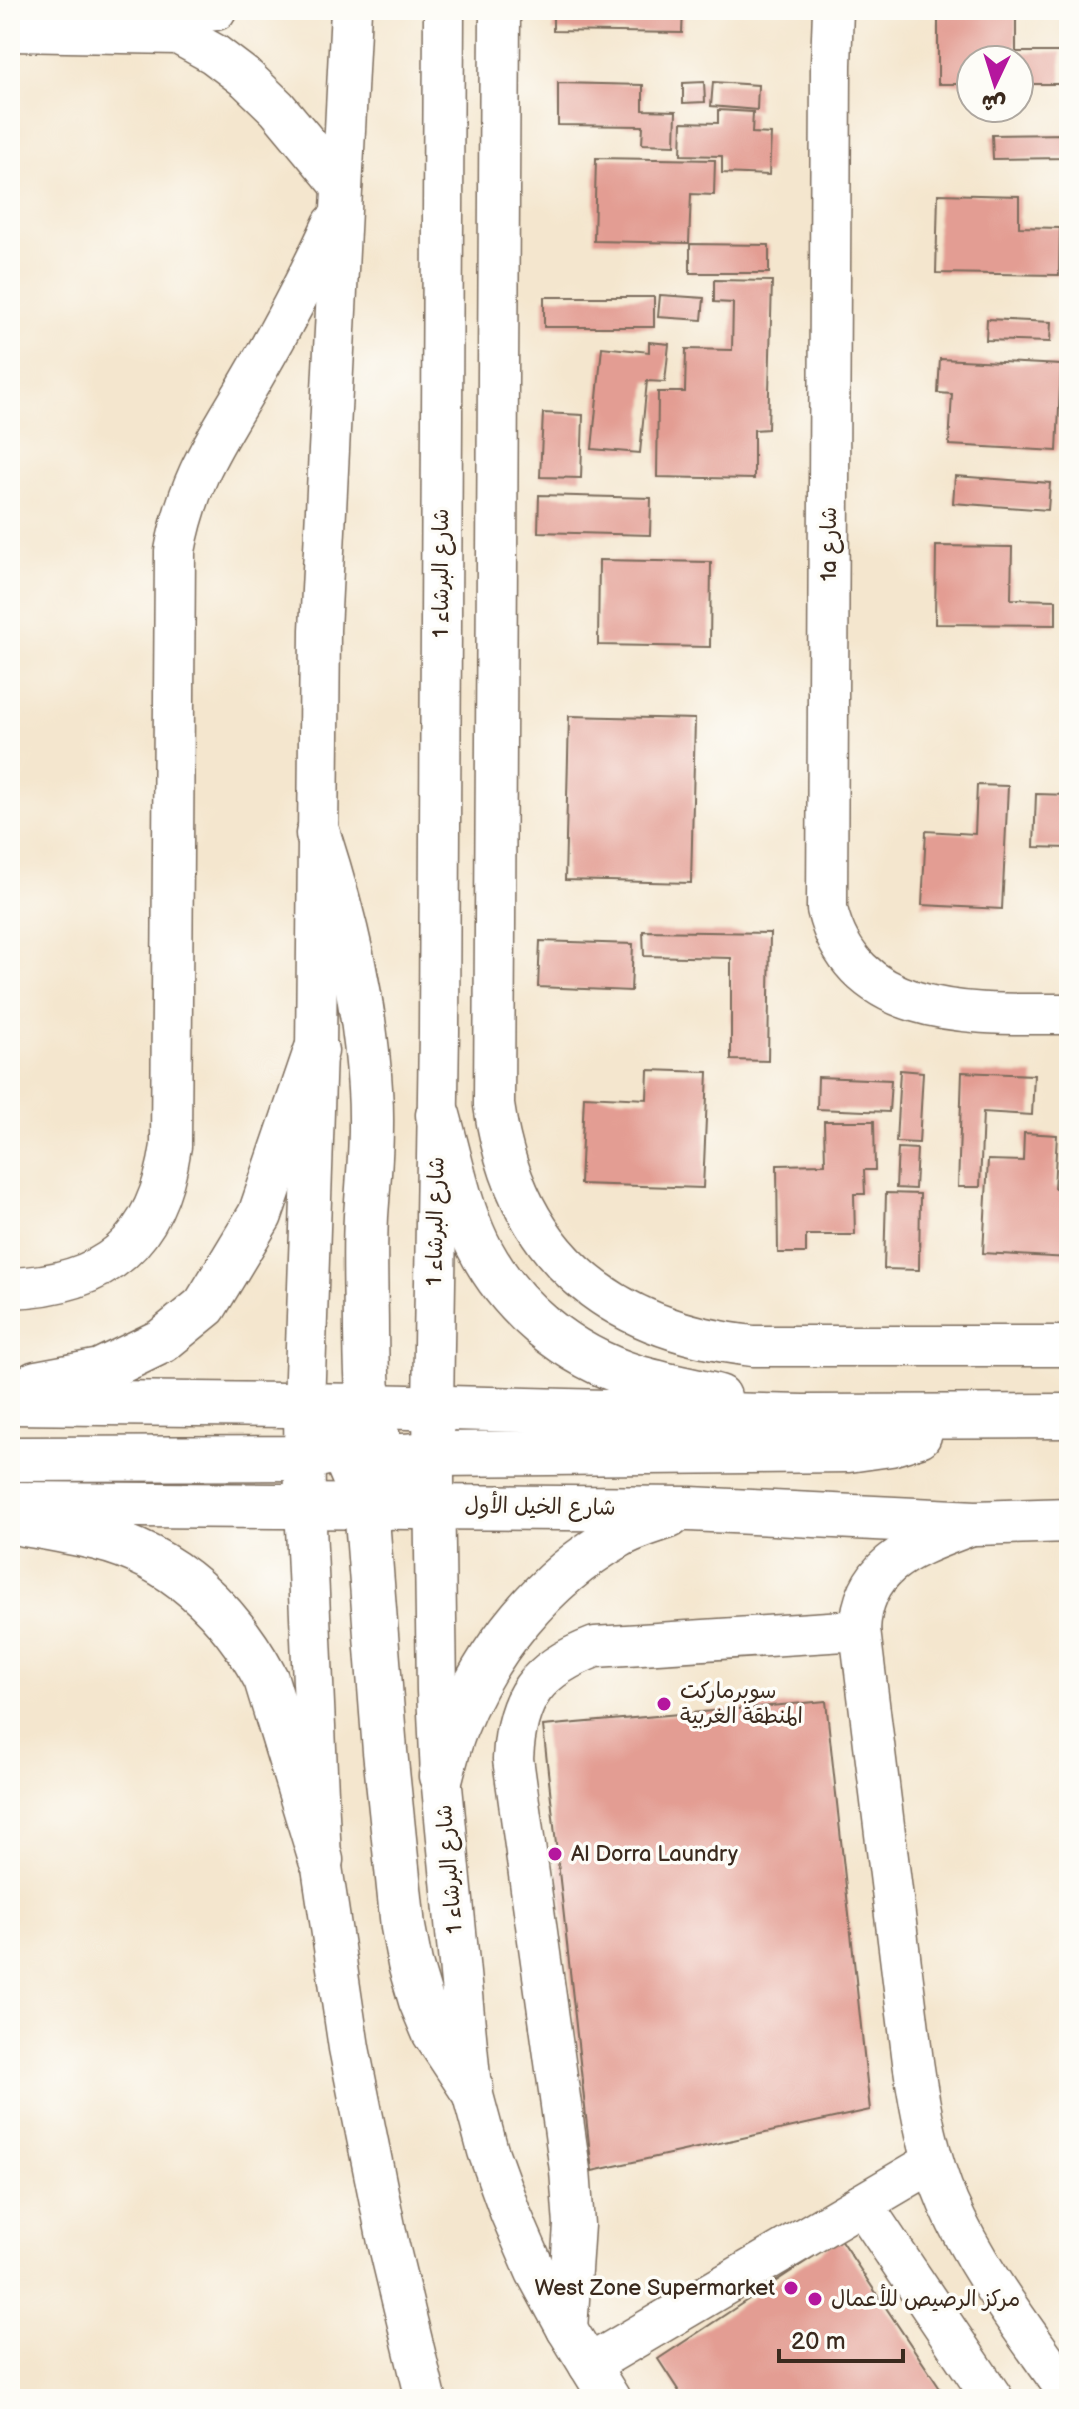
<svg xmlns="http://www.w3.org/2000/svg" width="1079" height="2409" viewBox="0 0 1079 2409" font-family="'Balsamiq Sans','Playpen Sans Arabic',sans-serif">
  <style>
    .building { fill: #e39d93 }
    .lines { fill: none; stroke-linecap: round; stroke-linejoin: round }
    .minor-casing { stroke: #7c6c5c; stroke-width: 43 }
    .major-casing { stroke: #7c6c5c; stroke-width: 47 }
    .minor { stroke: #fff; stroke-width: 40 }
    .major { stroke: #fff; stroke-width: 44 }
    .poi-dot { fill: #b5179e; stroke: #fdfcf7; stroke-width: 3 }
    .labels { text-anchor: middle; dominant-baseline: central; stroke-width: 7; stroke-linejoin: round; paint-order: stroke }
    .street-label { font-size: 22px; fill: #3b2a1e; stroke: #fdfcf7 }
    .poi-label { font-size: 22px; fill: #3b2a1e; stroke: #fdfcf7; text-anchor: start }
  </style>
  <rect width="100%" height="100%" fill="#fdfcf7"/>
  <filter id="ink" filterUnits="userSpaceOnUse"><feTurbulence type="fractalNoise" baseFrequency=".0125" numOctaves="2"/><feDisplacementMap in="SourceGraphic" scale="16" xChannelSelector="R" yChannelSelector="G"/><feConvolveMatrix kernelMatrix="1 2 1 2 8 2 1 2 1" color-interpolation-filters="sRGB"/></filter>
  <filter id="wash" filterUnits="userSpaceOnUse"><feTurbulence type="fractalNoise" baseFrequency=".006" numOctaves="4" result="noise"/><feDisplacementMap in="SourceGraphic" scale="32" xChannelSelector="R" yChannelSelector="G"/><feGaussianBlur stdDeviation="1.8" result="paint"/><feColorMatrix in="noise" values="0 0 0 0 0 0 0 0 0 0 0 0 0 0 0 0 0 1.4 0 .05"/><feComposite in="paint" operator="in"/></filter>
  <g filter="url(#wash)">
    <rect width="100%" height="100%" fill="#f4e6ce"/>
    <g id="blocks">
      <!-- building -->
      <g class="building">
        <path d="M553,10H683L682,33L553,31Z"/>
        <path d="M938,10H1016V52H1061V84H1019V60H971V84H938Z"/>
        <path d="M704,82L705,102L683,103V83Z"/>
        <path d="M713,82L758,85L757,110L711,106Z"/>
        <path d="M558,83L643,85V110L676,111L675,145L642,144L643,126L558,125Z"/>
        <path d="M718,110L753,112L752,133L771,134L769,175L722,173V156L681,155L682,122L718,123Z"/>
        <path d="M1069,134V158L993,159L992,135Z"/>
        <path d="M596,158L715,160L714,195L691,194L689,243L594,241Z"/>
        <path d="M938,194L1019,196V227L1060,228L1059,275L936,273Z"/>
        <path d="M690,244L769,245V273H690Z"/>
        <path d="M714,280L772,281L768,429L754,430V479L657,477L658,392H685L686,349L732,350L733,303L714,302Z"/>
        <path d="M660,295L704,298L702,320L658,317Z"/>
        <rect x="544" y="297" width="110" height="30"/>
        <path d="M987,319L1051,322L1050,342L986,340Z"/>
        <path d="M649,342L669,344L665,382L647,381L640,453L592,449L602,347L649,352Z"/>
        <path d="M940,359L1061,365L1057,451L949,445L952,394L938,393Z"/>
        <path d="M543,413L583,415L581,478L540,477Z"/>
        <path d="M955,476L1050,483L1048,510L953,503Z"/>
        <path d="M539,495L651,498L650,535L538,532Z"/>
        <path d="M936,546L1012,547L1011,599L1056,600V625L935,624Z"/>
        <path d="M599,560L711,562L710,647L598,645Z"/>
        <path d="M569,716L695,719L691,883L565,880Z"/>
        <path d="M977,785L1008,786L1002,909L922,905L926,831L975,834Z"/>
        <path d="M1036,794L1069,795V848L1034,847Z"/>
        <path d="M643,931L770,933L768,1061L731,1060V958L644,956Z"/>
        <path d="M540,941L633,944L631,991L538,987Z"/>
        <path d="M648,1070L708,1072L703,1188L580,1184L584,1096L647,1099Z"/>
        <path d="M900,1070L923,1072L919,1143L896,1142Z"/>
        <path d="M962,1072L1034,1075L1032,1115L983,1112L980,1187H958Z"/>
        <path d="M818,1077L891,1080L889,1112L817,1109Z"/>
        <path d="M824,1121H874L875,1170H864L865,1194H854L855,1235H806V1253H778L777,1165L825,1164Z"/>
        <path d="M1024,1133L1057,1135L1054,1188L1069,1189V1258L983,1253L988,1160L1023,1161Z"/>
        <path d="M898,1148L917,1149L915,1189L896,1188Z"/>
        <path d="M886,1193L920,1194L919,1270L884,1269Z"/>
        <path d="M826,1701L870,2110L592,2171L543,1726Z"/>
        <path d="M840,2239L947,2399H684L658,2359Z"/>
      </g>
    </g>
  </g>
  <g filter="url(#ink)">
    <use href="#blocks" fill-opacity="0" stroke="#7c6c5c" stroke-width="2"/>
    <g class="lines">
      <!-- minor casing -->
      <g class="minor-casing">
        <g id="minor">
          <path d="M351,10L320,630L316,1051L304,1406L305,1505L321,1860L349,2048L388,2242L426,2399"/>
          <path d="M444,10L439,1032L433,1408L437,1691L441,1776L471,2088L488,2151L510,2212L536,2272L567,2329L610,2399"/>
          <path d="M500,10L494,1105C515,1253 607,1330 753,1346H1069"/>
          <path d="M833,10L831,65L827,909C854,1022 976,1014 1069,1014"/>
          <path d="M145,22L175,14L216,10"/>
          <path d="M10,31L178,34L214,54L247,79L277,108L342,186"/>
          <path d="M10,1288C106,1285 157,1242 171,1146L175,551C189,474 219,437 256,372C284,324 310,274 333,224"/>
          <path d="M976,1523C920,1546 863,1558 860,1630L913,2062C920,2110 929,2158 948,2203C978,2272 1026,2332 1069,2394"/>
          <path d="M862,2204L993,2399"/>
          <path d="M567,2329L574,2225L570,2170L513,1759C516,1697 537,1669 595,1647L860,1630"/>
          <path d="M589,2365L933,2162"/>
        </g>
      </g>
      <!-- major casing -->
      <g class="major-casing">
        <g id="major">
          <path d="M318,834C345,918 365,1001 370,1089C373,1131 369,1173 366,1216C364,1254 366,1293 366,1331C367,1371 365,1413 383,1450C396,1474 414,1492 437,1506"/>
          <path d="M438,1115C450,1158 458,1203 477,1243C508,1307 568,1356 636,1377C663,1385 691,1390 719,1397"/>
          <path d="M36,1383L100,1371L162,1341L205,1306L260,1215L316,1051"/>
          <path d="M10,1402L369,1406L803,1417L1069,1416"/>
          <path d="M304,1406L332,1435L343,1452L366,1506L385,1751L403,1927L410,1964L421,2001L434,2032L471,2088"/>
          <path d="M10,1459L304,1458L368,1444"/>
          <path d="M364,1467L403,1456L435,1454L848,1450L890,1444L919,1435"/>
          <path d="M10,1504L690,1509L976,1523L1069,1520"/>
          <path d="M24,1524C48,1528 73,1532 97,1538C173,1556 230,1611 266,1679L321,1860"/>
          <path d="M441,1776C445,1760 449,1744 455,1729C486,1650 544,1578 618,1536C634,1527 652,1522 669,1516"/>
        </g>
      </g>
      <!-- minor -->
      <use href="#minor" class="minor"/>
      <!-- major -->
      <use href="#major" class="major"/>
    </g>
  </g>
  <!-- markers -->
  <g class="poi-dot">
    <circle cx="664" cy="1704" r="8"/>
    <circle cx="555" cy="1854" r="8"/>
    <circle cx="791" cy="2288" r="8"/>
    <circle cx="815" cy="2299" r="8"/>
  </g>
  <g class="labels">
    <!-- street labels -->
    <g class="street-label">
      <text transform="translate(829 544) rotate(-90)">1a شارع</text>
      <text transform="translate(441 573) rotate(-90)">شارع البرشاء 1</text>
      <text transform="translate(436 1221) rotate(-89)">شارع البرشاء 1</text>
      <text transform="translate(540 1507) rotate(1)">شارع الخيل الأول</text>
      <text transform="translate(450 1869) rotate(-95)">شارع البرشاء 1</text>
    </g>
    <!-- poi labels -->
    <g class="poi-label">
      <text x="680" y="1691">سوبرماركت<tspan x="680" dy="25">المنطقة الغربية</tspan></text>
      <text x="571" y="1854">Al Dorra Laundry</text>
      <text x="775" y="2288" text-anchor="end">West Zone Supermarket</text>
      <text x="831" y="2299">مركز الرصيص للأعمال</text>
    </g>
  </g>
  <!-- margin -->
  <rect width="1079" height="2409" fill="none" stroke="#fdfcf7" stroke-width="40"/>
  <!-- north arrow -->
  <g transform="translate(995 84) rotate(184)"><circle r="38" fill="#fdfcf7" stroke="#afa8a0" stroke-width="2"/>
  <path d="M0-6L14 30L0 20L-14 30Z" fill="#b5179e"/>
  <text y="-12" font-size="22" font-weight="bold" text-anchor="middle" fill="#3b2a1e">ش</text>
  </g>
  <!-- scale -->
  <path d="M779 2349v12h124v-12" fill="none" stroke="#3b2a1e" stroke-width="4"/>
  <text x="791" y="2349" font-size="24" fill="#3b2a1e" stroke="#fdfcf7" stroke-width="6" paint-order="stroke">20 m</text>
</svg>
